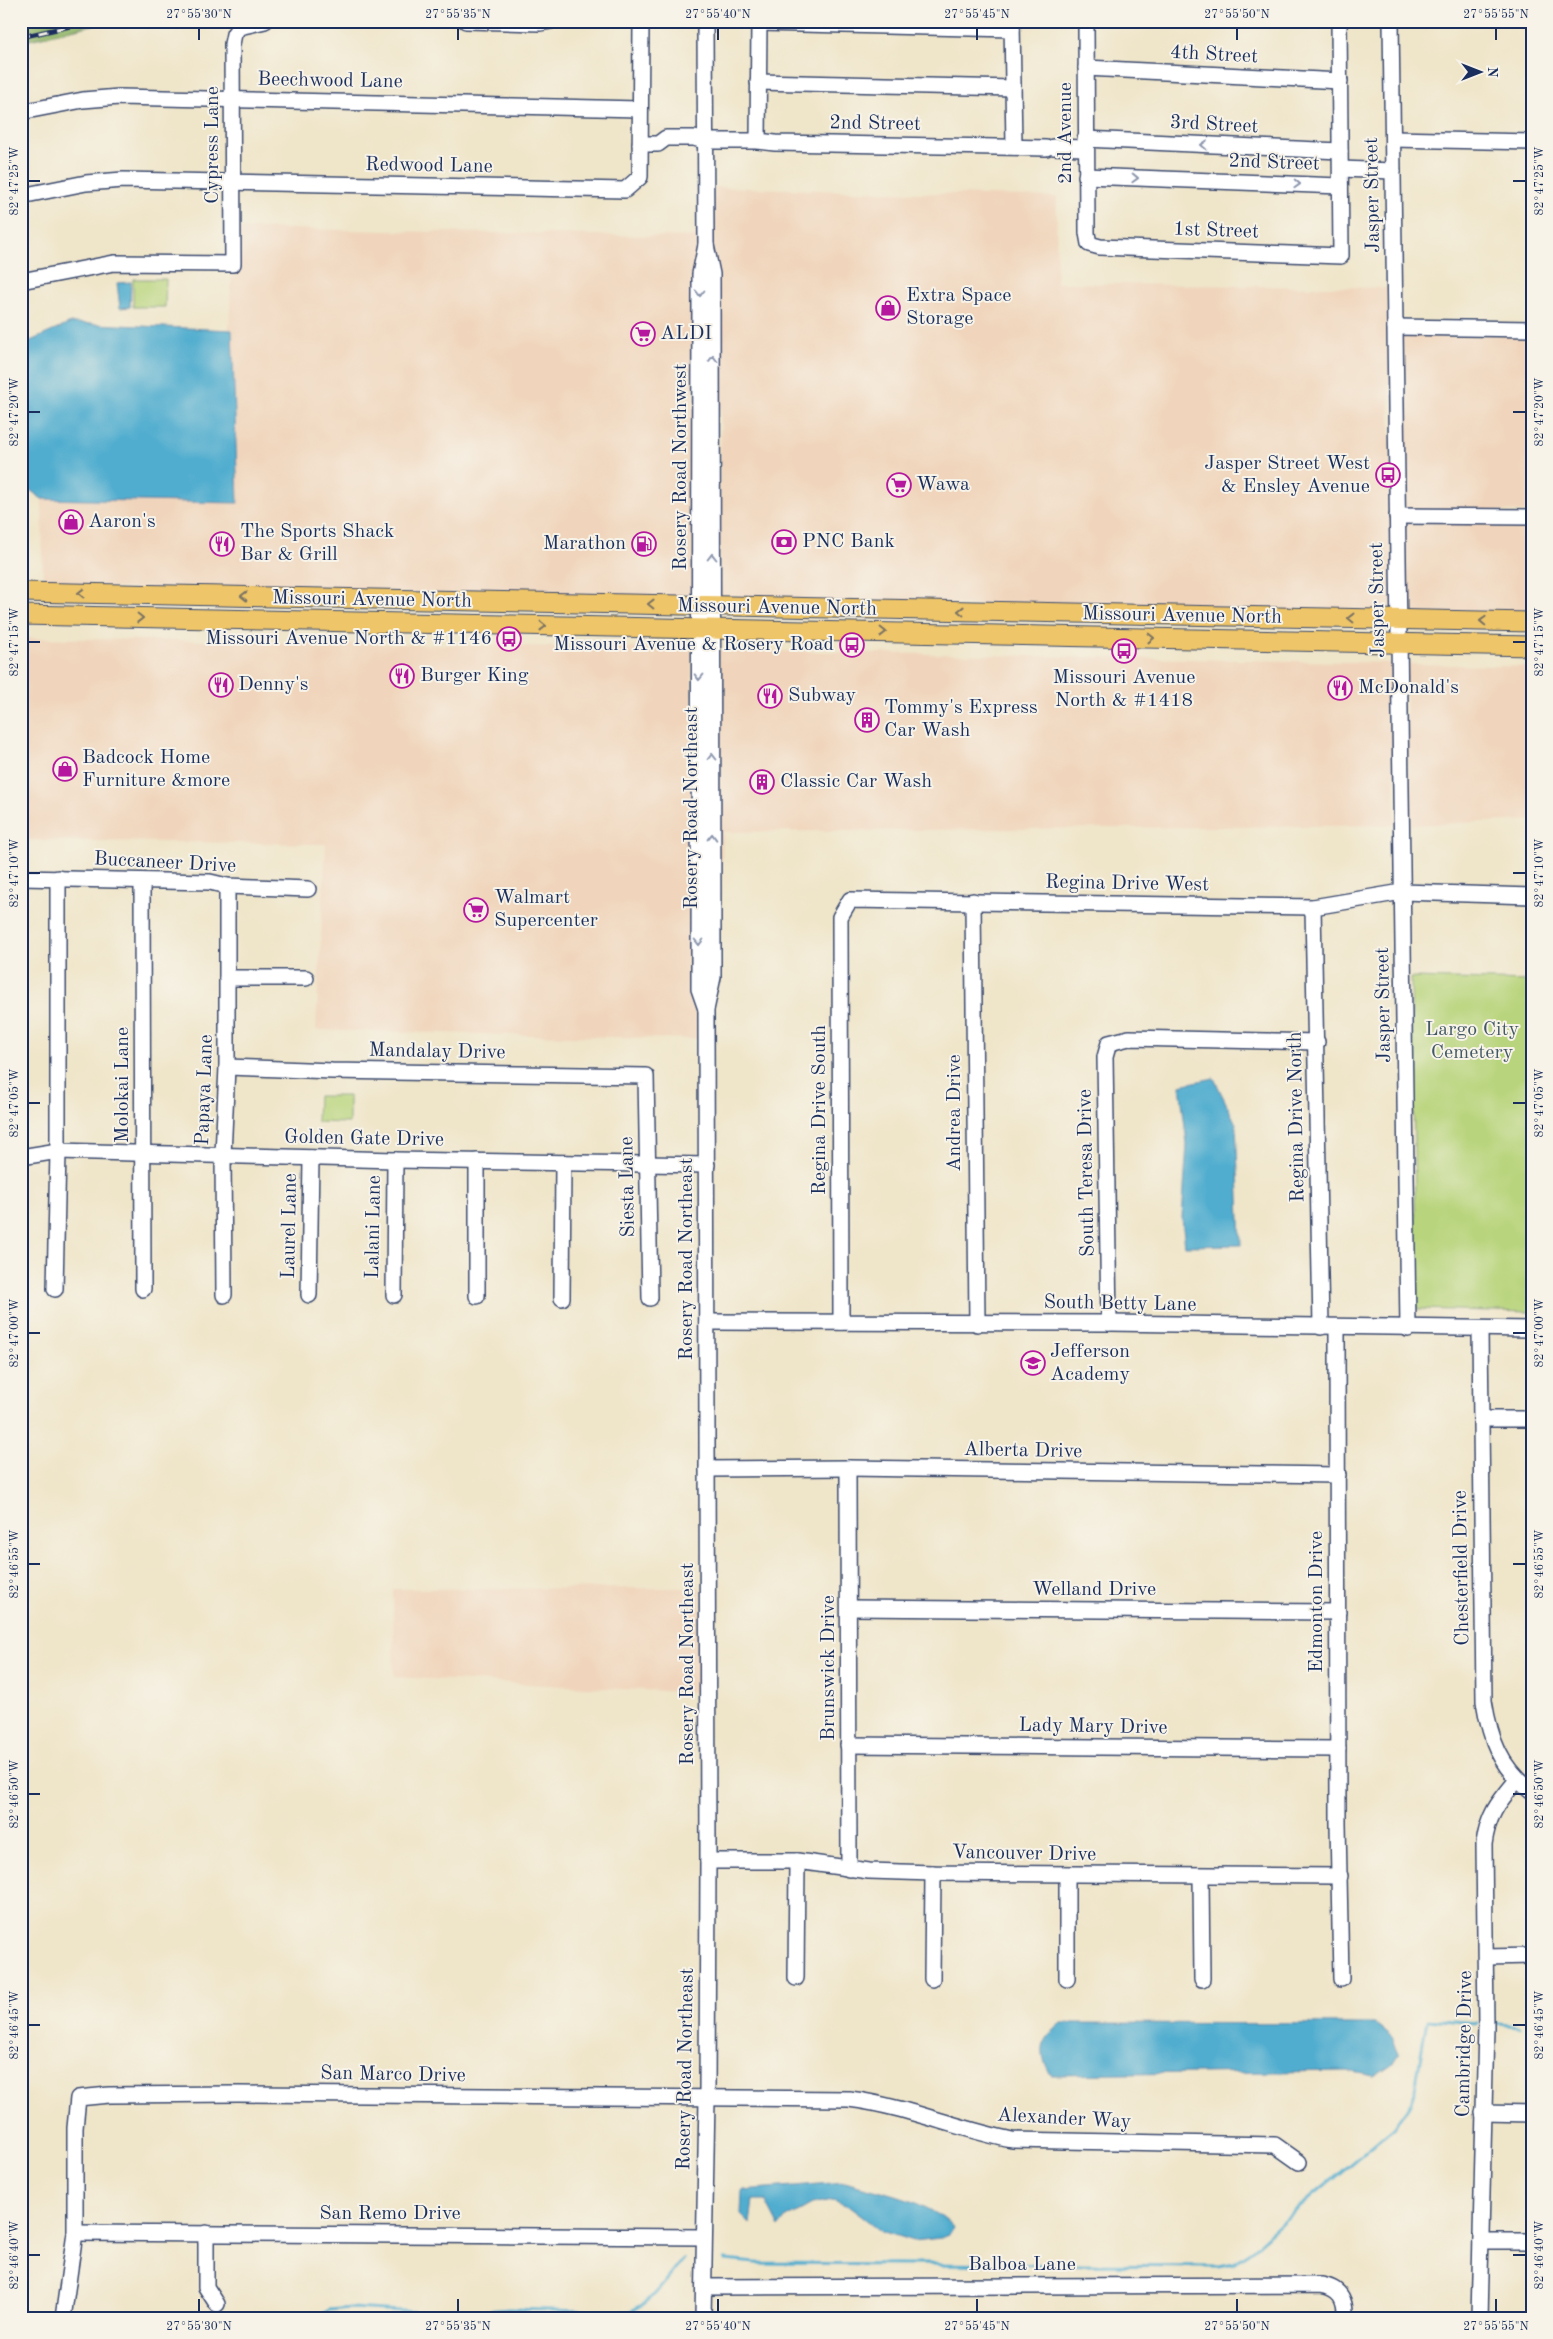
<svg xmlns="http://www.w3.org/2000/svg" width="1553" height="2339" viewBox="0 0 1553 2339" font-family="'Old Standard TT',serif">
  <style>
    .built { fill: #f0d5bc }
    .green { fill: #b8d47b; stroke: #6a826c }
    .forest { fill: #92b66b; stroke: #567264 }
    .water { fill: #51adcf; stroke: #366e96 }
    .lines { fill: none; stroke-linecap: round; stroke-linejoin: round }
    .stream { stroke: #51adcf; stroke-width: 3 }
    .minor-casing { stroke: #3b4a6e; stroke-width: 18 }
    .major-casing { stroke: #3b4a6e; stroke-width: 21 }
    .minor { stroke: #fff; stroke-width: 15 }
    .major { stroke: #eec569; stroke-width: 19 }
    .rail-casing { stroke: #1b2f5e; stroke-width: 5 }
    .rail { stroke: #f7f3e8; stroke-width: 3; stroke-dasharray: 9; stroke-linecap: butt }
    .oneway { stroke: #8d97ae }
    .oneway2 { stroke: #7a7263 }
    .ticks { fill: none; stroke: #1b2f5e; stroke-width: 2 }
    .labels { text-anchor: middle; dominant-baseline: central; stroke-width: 4; stroke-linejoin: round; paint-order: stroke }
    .street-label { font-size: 20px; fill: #1b2f5e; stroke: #f7f3e8 }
    .poi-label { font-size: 20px; fill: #1b2f5e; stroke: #f7f3e8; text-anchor: start }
    .park-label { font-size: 20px; fill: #425865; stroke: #f7f3e8 }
    .neatline { fill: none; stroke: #1b2f5e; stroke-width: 2 }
    .ticks-label { font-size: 12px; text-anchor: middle; fill: #1b2f5e }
  </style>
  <rect width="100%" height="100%" fill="#f7f3e8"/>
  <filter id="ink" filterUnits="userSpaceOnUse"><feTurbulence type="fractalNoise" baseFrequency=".02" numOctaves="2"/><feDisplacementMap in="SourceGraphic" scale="10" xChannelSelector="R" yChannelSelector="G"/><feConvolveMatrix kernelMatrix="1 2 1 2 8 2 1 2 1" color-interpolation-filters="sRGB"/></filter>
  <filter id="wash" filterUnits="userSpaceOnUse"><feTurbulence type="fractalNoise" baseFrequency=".0096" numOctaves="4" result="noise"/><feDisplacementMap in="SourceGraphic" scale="20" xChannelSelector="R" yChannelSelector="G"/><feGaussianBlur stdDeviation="1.12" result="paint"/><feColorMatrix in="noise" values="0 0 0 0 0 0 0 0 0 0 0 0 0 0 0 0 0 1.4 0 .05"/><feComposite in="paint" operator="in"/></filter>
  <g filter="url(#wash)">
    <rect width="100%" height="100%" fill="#efe5c9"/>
    <!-- built -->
    <g class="built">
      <path d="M698,187L699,245L694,301L692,302L694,306V382L692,383L694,387V599L43,587L42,499L237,502L232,330H229L234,228L696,237Z"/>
      <path d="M711,187L1057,197L1056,283L1388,288L1393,613L719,600L721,383L712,245Z"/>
      <path d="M1402,335L1532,336V512L1404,510Z"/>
      <path d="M1404,522L1532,523V616L1406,613Z"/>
      <path d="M21,638L692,649V989L700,1010V1039L316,1030L326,844L21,840Z"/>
      <path d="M719,650L1393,663L1395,825L723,832L719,931Z"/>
      <path d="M1406,664L1532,667V820L1408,825Z"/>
      <path d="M701,1588V1693L394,1677L393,1589Z"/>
    </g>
    <!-- green -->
    <g class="green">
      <path d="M133,279H166L165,307H133Z"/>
      <path d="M1411,978L1532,981V1312L1417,1309Z"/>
      <path d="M318,1096H349V1123L317,1122Z"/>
    </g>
    <!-- forest -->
    <path class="forest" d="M21,21H109L21,42Z"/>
    <!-- water -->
    <g class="water">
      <path d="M131,282L130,307L120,308L117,283Z"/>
      <path d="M71,323L232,330L238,503L42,499L26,487L28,342Z"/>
      <path d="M1214,1078L1236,1124L1241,1245L1185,1246L1182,1218L1187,1144L1180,1085Z"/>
      <path d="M1062,2023L1376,2024L1392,2037L1399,2053L1392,2064L1374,2076L1347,2071L1051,2075C1037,2050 1041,2041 1062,2023Z"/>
      <path d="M845,2182C881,2193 926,2199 953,2227L949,2235L942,2238L913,2241L881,2231L848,2206L833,2200L812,2204L785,2219L779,2227L765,2200H753L750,2224L741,2215L742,2190Z"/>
    </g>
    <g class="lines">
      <!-- stream -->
      <g class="stream">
        <path d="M1498,2024L1520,2026"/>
        <path d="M725,2260L755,2263L1219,2266L1234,2263L1245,2256L1287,2218L1394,2128L1409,2107L1415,2090L1427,2019L1477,2023"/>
        <path d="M317,2318L329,2310L351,2308L451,2314L509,2309L628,2312C654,2303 666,2279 684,2259"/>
      </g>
    </g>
  </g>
  <g filter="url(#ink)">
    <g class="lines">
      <!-- minor casing -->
      <g class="minor-casing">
        <g id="minor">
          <path d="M466,21L540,23L551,21"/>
          <path d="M705,21L706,245L700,274L699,989L706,1009"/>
          <path d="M1012,21L1014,147"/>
          <path d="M1086,21L1087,233L1089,244L1100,247L1341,256L1339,21"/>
          <path d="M1391,21L1408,1329"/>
          <path d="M759,23L1012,29"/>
          <path d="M1086,68L1340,81"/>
          <path d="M758,82L1013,88"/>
          <path d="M21,112L83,100L119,97L639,109"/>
          <path d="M1085,139L1340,151"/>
          <path d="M1393,139L1532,142"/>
          <path d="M758,141L759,21"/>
          <path d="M640,144H658L666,138H694L704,141H758L775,143L1046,148"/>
          <path d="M1053,147L1085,148"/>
          <path d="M1341,169L1393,171"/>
          <path d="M1086,176L1340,186"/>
          <path d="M21,196L86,183L123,180L625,190L640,177L641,21"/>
          <path d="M21,281L114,263L233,264L232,44L234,34L239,27L265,21"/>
          <path d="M1395,327L1532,329"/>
          <path d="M1397,516L1532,517"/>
          <path d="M21,878L210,882L227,886L308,889"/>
          <path d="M142,881L143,1289"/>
          <path d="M973,901L977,1324"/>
          <path d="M1313,907L1321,1327"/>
          <path d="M227,978H306"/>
          <path d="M227,1067L332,1071L646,1076L650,1298"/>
          <path d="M21,1157L58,1151L395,1160L707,1165"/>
          <path d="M477,1161V1296"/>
          <path d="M55,1289L58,1151V878"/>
          <path d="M224,1295L223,1155L227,1067V886"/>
          <path d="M309,1295L311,1158"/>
          <path d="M394,1295L395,1160"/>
          <path d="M562,1298L563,1163"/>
          <path d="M707,1322L1109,1323L1532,1329"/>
          <path d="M841,1322L840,917L850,900L1313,907L1402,892L1532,896"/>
          <path d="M1109,1323L1105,1057L1109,1043L1129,1038L1317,1042"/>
          <path d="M1337,1328L1338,1824L1341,1979"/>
          <path d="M1480,1329L1484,1701C1490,1739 1500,1768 1532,1792"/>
          <path d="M1481,1419H1532"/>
          <path d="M848,1468L849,1869"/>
          <path d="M707,1469L848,1468L1338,1475"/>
          <path d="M849,1608L1338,1612"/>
          <path d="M848,1745L1338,1749"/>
          <path d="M708,1861H797L869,1871L933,1873L1340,1876"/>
          <path d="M1067,1875V1979"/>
          <path d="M1201,1876L1202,1979"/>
          <path d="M1486,1957L1532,1956"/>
          <path d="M796,1978L797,1861"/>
          <path d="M932,1979L933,1873"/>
          <path d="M1483,2113L1532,2114"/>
          <path d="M75,2233L704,2237"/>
          <path d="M206,2233V2287L217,2304"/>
          <path d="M1481,2241H1532"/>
          <path d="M704,2287L1321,2285C1340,2288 1346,2299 1345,2318"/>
          <path d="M63,2318L75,2233V2128L78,2098L109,2095L238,2094L849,2099C905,2106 957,2129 1012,2140L1275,2145L1299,2162"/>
          <path d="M703,2318L707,2098L708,1861L706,1010L713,977L712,274L706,245"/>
          <path d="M1479,2318L1486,2027L1484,1844C1488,1814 1498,1803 1517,1780"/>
        </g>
      </g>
      <!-- major casing -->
      <g class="major-casing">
        <g id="major">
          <path d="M21,592L1532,622"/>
          <path d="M21,615L1532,646"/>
        </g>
      </g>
      <!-- minor -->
      <use href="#minor" class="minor"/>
      <!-- major -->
      <use href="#major" class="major"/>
      <!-- rail casing -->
      <g class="rail-casing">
        <path id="rail" d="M21,37L93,21"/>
      </g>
      <!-- rail -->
      <use href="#rail" class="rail"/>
    </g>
    <!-- one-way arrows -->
    <defs><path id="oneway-chevron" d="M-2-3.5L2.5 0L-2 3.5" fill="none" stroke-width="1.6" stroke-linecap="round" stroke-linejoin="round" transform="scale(1.25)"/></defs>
    <g class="oneway">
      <use href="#oneway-chevron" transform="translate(1204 145) rotate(-177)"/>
      <use href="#oneway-chevron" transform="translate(1135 178) rotate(2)"/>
      <use href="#oneway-chevron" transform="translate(1297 184) rotate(2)"/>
      <use href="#oneway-chevron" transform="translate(700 293) rotate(90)"/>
      <use href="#oneway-chevron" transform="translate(713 359) rotate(-90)"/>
      <use href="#oneway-chevron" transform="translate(712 557) rotate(-90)"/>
      <use href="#oneway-chevron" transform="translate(699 677) rotate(91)"/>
      <use href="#oneway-chevron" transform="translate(712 757) rotate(-90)"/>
      <use href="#oneway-chevron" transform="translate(712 837) rotate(-89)"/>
      <use href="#oneway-chevron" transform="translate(699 942) rotate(90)"/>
    </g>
    <g class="oneway2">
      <use href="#oneway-chevron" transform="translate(81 593) rotate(-179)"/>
      <use href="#oneway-chevron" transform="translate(244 596) rotate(-179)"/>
      <use href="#oneway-chevron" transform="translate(651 604) rotate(-179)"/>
      <use href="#oneway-chevron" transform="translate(961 611) rotate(-179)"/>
      <use href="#oneway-chevron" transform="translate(140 618) rotate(1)"/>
      <use href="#oneway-chevron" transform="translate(1351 618) rotate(-179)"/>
      <use href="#oneway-chevron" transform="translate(1483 621) rotate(-178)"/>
      <use href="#oneway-chevron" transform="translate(543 626) rotate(1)"/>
      <use href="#oneway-chevron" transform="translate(883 632) rotate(1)"/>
      <use href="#oneway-chevron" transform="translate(1151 638) rotate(1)"/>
    </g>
  </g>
  <!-- ticks -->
  <path class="ticks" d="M199,28V40M458,28V40M718,28V40M977,28V40M1237,28V40M1496,28V40M28,181H40M1513,181H1526M28,412H40M1513,412H1526M28,642H40M1513,642H1526M28,873H40M1513,873H1526M28,1103H40M1513,1103H1526M28,1333H40M1513,1333H1526M28,1564H40M1513,1564H1526M28,1794H40M1513,1794H1526M28,2025H40M1513,2025H1526M28,2255H40M1513,2255H1526M199,2299V2312M458,2299V2312M718,2299V2312M977,2299V2312M1237,2299V2312M1496,2299V2312"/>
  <!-- icons -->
  <defs>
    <g id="shop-ring" transform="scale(1.25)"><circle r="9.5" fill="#f7f3e8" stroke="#b5179e" stroke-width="1.5"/><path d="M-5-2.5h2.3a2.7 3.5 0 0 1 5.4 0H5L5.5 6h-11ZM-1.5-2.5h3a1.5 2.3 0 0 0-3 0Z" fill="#b5179e"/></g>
    <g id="supermarket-ring" transform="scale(1.25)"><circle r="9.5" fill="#f7f3e8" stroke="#b5179e" stroke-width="1.5"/><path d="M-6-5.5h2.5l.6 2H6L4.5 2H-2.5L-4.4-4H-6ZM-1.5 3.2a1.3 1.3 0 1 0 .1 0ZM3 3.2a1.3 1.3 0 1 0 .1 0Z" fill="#b5179e"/></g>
    <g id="bus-ring" transform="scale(1.25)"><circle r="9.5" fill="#f7f3e8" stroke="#b5179e" stroke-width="1.5"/><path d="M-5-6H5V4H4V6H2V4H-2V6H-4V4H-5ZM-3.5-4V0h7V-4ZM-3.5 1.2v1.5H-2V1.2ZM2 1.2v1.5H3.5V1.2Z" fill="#b5179e"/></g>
    <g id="bank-ring" transform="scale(1.25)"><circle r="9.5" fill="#f7f3e8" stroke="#b5179e" stroke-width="1.5"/><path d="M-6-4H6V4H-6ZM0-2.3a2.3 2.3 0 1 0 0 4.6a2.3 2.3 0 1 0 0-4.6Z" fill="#b5179e"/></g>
    <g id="restaurant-ring" transform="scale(1.25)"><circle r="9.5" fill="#f7f3e8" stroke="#b5179e" stroke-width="1.5"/><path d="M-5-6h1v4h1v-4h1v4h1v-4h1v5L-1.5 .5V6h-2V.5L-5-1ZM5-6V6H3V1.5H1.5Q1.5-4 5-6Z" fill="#b5179e"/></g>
    <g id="fuel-ring" transform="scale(1.25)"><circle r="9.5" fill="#f7f3e8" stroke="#b5179e" stroke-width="1.5"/><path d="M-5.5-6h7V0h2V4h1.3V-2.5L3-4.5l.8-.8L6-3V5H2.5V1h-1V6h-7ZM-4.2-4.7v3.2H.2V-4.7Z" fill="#b5179e"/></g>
    <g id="building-ring" transform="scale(1.25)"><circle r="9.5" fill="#f7f3e8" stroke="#b5179e" stroke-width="1.5"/><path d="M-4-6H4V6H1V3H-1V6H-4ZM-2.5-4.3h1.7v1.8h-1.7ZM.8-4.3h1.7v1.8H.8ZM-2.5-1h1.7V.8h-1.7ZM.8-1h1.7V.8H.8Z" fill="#b5179e"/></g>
    <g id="school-ring" transform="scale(1.25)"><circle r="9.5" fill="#f7f3e8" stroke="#b5179e" stroke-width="1.5"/><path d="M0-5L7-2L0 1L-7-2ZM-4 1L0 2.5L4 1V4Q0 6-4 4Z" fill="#b5179e"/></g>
  </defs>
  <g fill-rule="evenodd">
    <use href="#shop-ring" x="888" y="308"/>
    <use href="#supermarket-ring" x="643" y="334"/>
    <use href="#bus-ring" x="1388" y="475"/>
    <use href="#supermarket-ring" x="899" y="485"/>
    <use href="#shop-ring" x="71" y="522"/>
    <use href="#bank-ring" x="784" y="542"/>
    <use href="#restaurant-ring" x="222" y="544"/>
    <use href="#fuel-ring" x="644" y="544"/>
    <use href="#bus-ring" x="509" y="639"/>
    <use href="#bus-ring" x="852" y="645"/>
    <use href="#bus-ring" x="1124" y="651"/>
    <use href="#restaurant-ring" x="402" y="676"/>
    <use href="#restaurant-ring" x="221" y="685"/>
    <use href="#restaurant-ring" x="1340" y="688"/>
    <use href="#restaurant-ring" x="770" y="696"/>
    <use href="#building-ring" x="867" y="720"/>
    <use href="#shop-ring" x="65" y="769"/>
    <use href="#building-ring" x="762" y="782"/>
    <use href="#supermarket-ring" x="476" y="910"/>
    <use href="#school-ring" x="1033" y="1363"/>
  </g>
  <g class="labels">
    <!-- street labels -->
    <g class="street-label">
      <text transform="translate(1214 55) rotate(3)">4th Street</text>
      <text transform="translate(330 81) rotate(1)">Beechwood Lane</text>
      <text transform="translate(875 124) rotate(1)">2nd Street</text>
      <text transform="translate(1214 125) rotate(3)">3rd Street</text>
      <text transform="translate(1066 133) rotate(-90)">2nd Avenue</text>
      <text transform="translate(213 145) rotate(-90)">Cypress Lane</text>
      <text transform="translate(1274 163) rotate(2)">2nd Street</text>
      <text transform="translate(429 166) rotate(1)">Redwood Lane</text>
      <text transform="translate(1373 195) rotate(-91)">Jasper Street</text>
      <text transform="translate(1216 231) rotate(2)">1st Street</text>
      <text transform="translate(681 467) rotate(-90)">Rosery Road Northwest</text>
      <text transform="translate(372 600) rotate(1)">Missouri Avenue North</text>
      <text transform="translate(1378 600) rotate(-91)">Jasper Street</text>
      <text transform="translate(777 608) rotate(1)">Missouri Avenue North</text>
      <text transform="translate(1182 616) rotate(1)">Missouri Avenue North</text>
      <text transform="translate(692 808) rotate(-90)">Rosery Road Northeast</text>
      <text transform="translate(165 863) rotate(3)">Buccaneer Drive</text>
      <text transform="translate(1127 884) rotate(1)">Regina Drive West</text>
      <text transform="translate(1384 1005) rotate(-91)">Jasper Street</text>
      <text transform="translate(437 1052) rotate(1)">Mandalay Drive</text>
      <text transform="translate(123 1085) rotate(-90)">Molokai Lane</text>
      <text transform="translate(205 1090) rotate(-88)">Papaya Lane</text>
      <text transform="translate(820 1110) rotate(-90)">Regina Drive South</text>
      <text transform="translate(955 1113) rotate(-90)">Andrea Drive</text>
      <text transform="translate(1297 1117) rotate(-91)">Regina Drive North</text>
      <text transform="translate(364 1139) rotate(1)">Golden Gate Drive</text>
      <text transform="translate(1087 1173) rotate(-91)">South Teresa Drive</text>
      <text transform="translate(628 1187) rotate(-91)">Siesta Lane</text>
      <text transform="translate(290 1226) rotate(-89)">Laurel Lane</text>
      <text transform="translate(374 1227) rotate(-89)">Lalani Lane</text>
      <text transform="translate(687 1259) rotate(-90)">Rosery Road Northeast</text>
      <text transform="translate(1120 1304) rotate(1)">South Betty Lane</text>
      <text transform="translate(1023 1451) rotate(1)">Alberta Drive</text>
      <text transform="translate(1462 1568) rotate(-91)">Chesterfield Drive</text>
      <text x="1094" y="1590">Welland Drive</text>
      <text transform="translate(1317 1602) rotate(-90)">Edmonton Drive</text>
      <text transform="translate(688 1664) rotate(-90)">Rosery Road Northeast</text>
      <text transform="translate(829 1668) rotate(-90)">Brunswick Drive</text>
      <text transform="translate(1093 1727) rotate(1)">Lady Mary Drive</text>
      <text transform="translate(1024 1854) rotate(1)">Vancouver Drive</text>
      <text transform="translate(1465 2044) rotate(-89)">Cambridge Drive</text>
      <text transform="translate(686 2069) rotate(-89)">Rosery Road Northeast</text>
      <text transform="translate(393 2075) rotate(1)">San Marco Drive</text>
      <text transform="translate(1064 2119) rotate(3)">Alexander Way</text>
      <text x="390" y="2214">San Remo Drive</text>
      <text x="1022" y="2265">Balboa Lane</text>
    </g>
    <!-- poi labels -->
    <g class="poi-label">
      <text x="906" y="296">Extra Space<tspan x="906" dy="23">Storage</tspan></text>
      <text x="660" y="334">ALDI</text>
      <text x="1370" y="464" text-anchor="end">Jasper Street West<tspan x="1370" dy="23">&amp; Ensley Avenue</tspan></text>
      <text x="916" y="485">Wawa</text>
      <text x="88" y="522">Aaron's</text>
      <text x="240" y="532">The Sports Shack<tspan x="240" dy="23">Bar &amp; Grill</tspan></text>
      <text x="802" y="542">PNC Bank</text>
      <text x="626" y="544" text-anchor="end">Marathon</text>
      <text x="492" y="639" text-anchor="end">Missouri Avenue North &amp; #1146</text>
      <text x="834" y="645" text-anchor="end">Missouri Avenue &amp; Rosery Road</text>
      <text x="420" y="676">Burger King</text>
      <text x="1124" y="678" text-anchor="middle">Missouri Avenue<tspan x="1124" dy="23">North &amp; #1418</tspan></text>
      <text x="238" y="685">Denny's</text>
      <text x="1358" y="688">McDonald's</text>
      <text x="788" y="696">Subway</text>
      <text x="884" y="708">Tommy's Express<tspan x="884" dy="23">Car Wash</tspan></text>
      <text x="82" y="758">Badcock Home<tspan x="82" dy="23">Furniture &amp;more</tspan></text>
      <text x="780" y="782">Classic Car Wash</text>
      <text x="494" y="898">Walmart<tspan x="494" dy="23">Supercenter</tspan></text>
      <text x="1050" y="1352">Jefferson<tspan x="1050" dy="23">Academy</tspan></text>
    </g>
    <!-- park labels -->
    <g class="park-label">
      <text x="1472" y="1030">Largo City<tspan x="1472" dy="23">Cemetery</tspan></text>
    </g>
  </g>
  <!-- margin -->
  <rect width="1553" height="2339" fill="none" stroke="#f7f3e8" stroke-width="55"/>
  <!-- north arrow -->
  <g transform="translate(1480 72) rotate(90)" stroke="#f7f3e8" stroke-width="4" paint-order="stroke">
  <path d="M0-4L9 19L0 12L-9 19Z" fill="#1b2f5e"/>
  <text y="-8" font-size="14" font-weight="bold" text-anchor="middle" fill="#1b2f5e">N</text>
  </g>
  <rect x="28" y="28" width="1498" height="2284" class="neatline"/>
  <g class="ticks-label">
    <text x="199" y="18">27°55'30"N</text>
    <text x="458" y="18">27°55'35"N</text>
    <text x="718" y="18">27°55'40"N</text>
    <text x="977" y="18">27°55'45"N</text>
    <text x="1237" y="18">27°55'50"N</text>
    <text x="1496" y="18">27°55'55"N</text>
    <text transform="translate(1539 181) rotate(-90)" y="4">82°47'25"W</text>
    <text transform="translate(14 181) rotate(-90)" y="4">82°47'25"W</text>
    <text transform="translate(1539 412) rotate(-90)" y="4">82°47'20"W</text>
    <text transform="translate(14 412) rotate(-90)" y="4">82°47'20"W</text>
    <text transform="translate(1539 642) rotate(-90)" y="4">82°47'15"W</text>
    <text transform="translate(14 642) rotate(-90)" y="4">82°47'15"W</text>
    <text transform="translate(1539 873) rotate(-90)" y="4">82°47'10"W</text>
    <text transform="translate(14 873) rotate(-90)" y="4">82°47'10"W</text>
    <text transform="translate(14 1103) rotate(-90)" y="4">82°47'05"W</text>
    <text transform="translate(1539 1103) rotate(-90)" y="4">82°47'05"W</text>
    <text transform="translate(14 1333) rotate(-90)" y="4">82°47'00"W</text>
    <text transform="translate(1539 1333) rotate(-90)" y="4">82°47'00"W</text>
    <text transform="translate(14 1564) rotate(-90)" y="4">82°46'55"W</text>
    <text transform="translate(1539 1564) rotate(-90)" y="4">82°46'55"W</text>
    <text transform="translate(1539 1794) rotate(-90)" y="4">82°46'50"W</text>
    <text transform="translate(14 1794) rotate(-90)" y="4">82°46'50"W</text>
    <text transform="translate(1539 2025) rotate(-90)" y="4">82°46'45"W</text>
    <text transform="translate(14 2025) rotate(-90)" y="4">82°46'45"W</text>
    <text transform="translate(1539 2255) rotate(-90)" y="4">82°46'40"W</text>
    <text transform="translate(14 2255) rotate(-90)" y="4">82°46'40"W</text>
    <text x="199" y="2330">27°55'30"N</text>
    <text x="458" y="2330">27°55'35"N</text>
    <text x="718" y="2330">27°55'40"N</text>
    <text x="977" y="2330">27°55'45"N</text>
    <text x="1237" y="2330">27°55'50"N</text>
    <text x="1496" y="2330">27°55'55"N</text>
  </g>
</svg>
